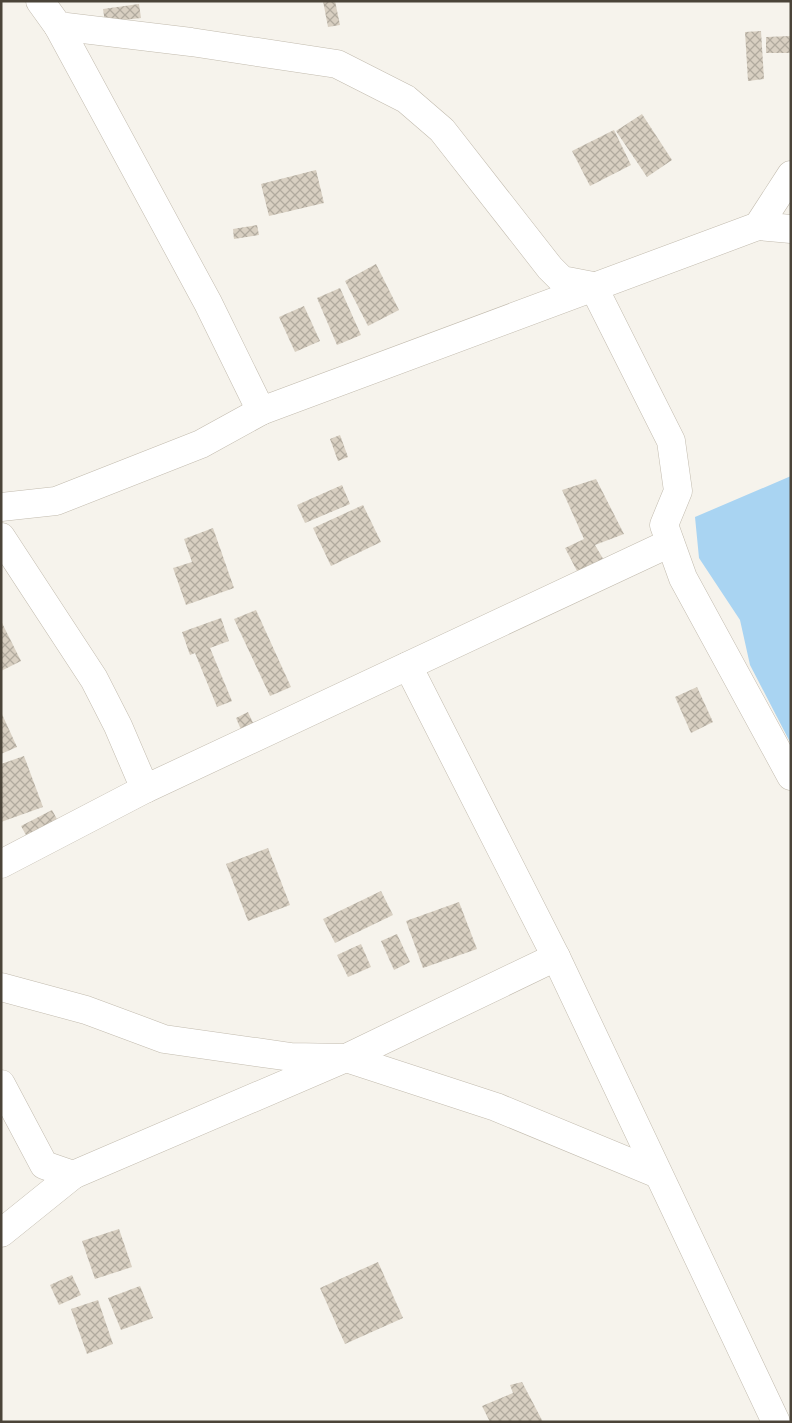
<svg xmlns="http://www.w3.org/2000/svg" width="792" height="1423" viewBox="0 0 792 1423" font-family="'Varela Round',sans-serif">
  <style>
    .water { fill: #a9d4f2 }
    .building { fill: url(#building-cross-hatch) }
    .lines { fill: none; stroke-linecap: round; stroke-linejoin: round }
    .minor-casing { stroke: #c2bbae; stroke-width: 29 }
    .minor { stroke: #fff; stroke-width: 28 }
  </style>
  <defs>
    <pattern id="building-cross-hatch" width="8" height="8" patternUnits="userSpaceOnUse" patternTransform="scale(1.25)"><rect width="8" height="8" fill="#d8cfc1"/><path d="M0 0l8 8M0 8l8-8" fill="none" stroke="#b1aa9e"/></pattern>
  </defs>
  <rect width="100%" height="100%" fill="#f6f3ec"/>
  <!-- water -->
  <path class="water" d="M791,476V744L750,665L740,620L699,558L695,517Z"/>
  <!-- building -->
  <g class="building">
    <path d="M323,1H335L340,25L328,27Z"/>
    <path d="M139,4L141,18L105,22L103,9Z"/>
    <path d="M761,31L764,79L748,81L745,32Z"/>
    <path d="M791,36V53H766V37Z"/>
    <path d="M642,114L672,160L647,177L616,131Z"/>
    <path d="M614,130L631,165L590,186L572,151Z"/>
    <path d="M316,170L324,203L269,216L261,184Z"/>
    <path d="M257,225L259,235L234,239L233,229Z"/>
    <path d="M376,264L399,310L368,326L345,281Z"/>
    <path d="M340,288L361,335L337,345L317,298Z"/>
    <path d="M304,306L320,341L295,352L279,317Z"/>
    <path d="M340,435L348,457L338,461L330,439Z"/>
    <path d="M596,479L624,534L595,545L605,562L577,571L565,548L584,539L562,490Z"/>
    <path d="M342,485L350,504L305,523L297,505Z"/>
    <path d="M363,505L381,542L331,566L313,528Z"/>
    <path d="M213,528L234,588L186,605L173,568L192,562L184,539Z"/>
    <path d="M256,610L291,687L270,696L234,619Z"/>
    <path d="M221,618L229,641L210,648L232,701L217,707L195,653L190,655L182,632Z"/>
    <path d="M1,621L21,661L1,671Z"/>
    <path d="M697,687L713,722L691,733L675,697Z"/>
    <path d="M1,712L17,747L1,754Z"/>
    <path d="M248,712L255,727L242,732L236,718Z"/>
    <path d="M24,756L43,807L1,822V764Z"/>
    <path d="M52,810L58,821L27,837L21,826Z"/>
    <path d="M268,848L290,905L248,921L226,864Z"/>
    <path d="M381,891L393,915L335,943L323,919Z"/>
    <path d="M459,902L477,949L423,968L406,921Z"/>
    <path d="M397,934L410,962L394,970L381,941Z"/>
    <path d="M361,944L371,967L348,977L337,955Z"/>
    <path d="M119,1229L132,1267L95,1279L82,1241Z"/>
    <path d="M378,1262L403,1318L345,1344L320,1288Z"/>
    <path d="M72,1275L81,1295L59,1305L50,1285Z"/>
    <path d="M140,1286L153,1318L121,1330L108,1298Z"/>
    <path d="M98,1300L113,1344L87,1354L71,1309Z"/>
    <path d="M522,1382L543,1422H490L482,1406L513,1393L510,1385Z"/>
  </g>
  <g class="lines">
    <!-- minor casing -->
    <g class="minor-casing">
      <g id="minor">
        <path d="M40,1L58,26L191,42L337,64L406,99L442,130L550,268L562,280L593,286L671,441L678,491L664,525L683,578L791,776"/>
        <path d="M58,26L208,303L261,411L758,226L791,175"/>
        <path d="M758,226L791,229"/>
        <path d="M1,507L56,501L201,444L261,411"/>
        <path d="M1,537L94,679L118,726L145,789L670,543"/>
        <path d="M408,666L556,957L776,1422"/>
        <path d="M1,864L145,789"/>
        <path d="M1,987L86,1010L164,1039L291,1057L346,1058L556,957"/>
        <path d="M1,1084L44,1165L73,1175L346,1058L496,1107L658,1174"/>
        <path d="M1,1233L73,1175"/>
      </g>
    </g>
    <!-- minor -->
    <use href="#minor" class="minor"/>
  </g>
  <!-- border -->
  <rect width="792" height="1423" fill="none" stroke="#4b4439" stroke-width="5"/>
</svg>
